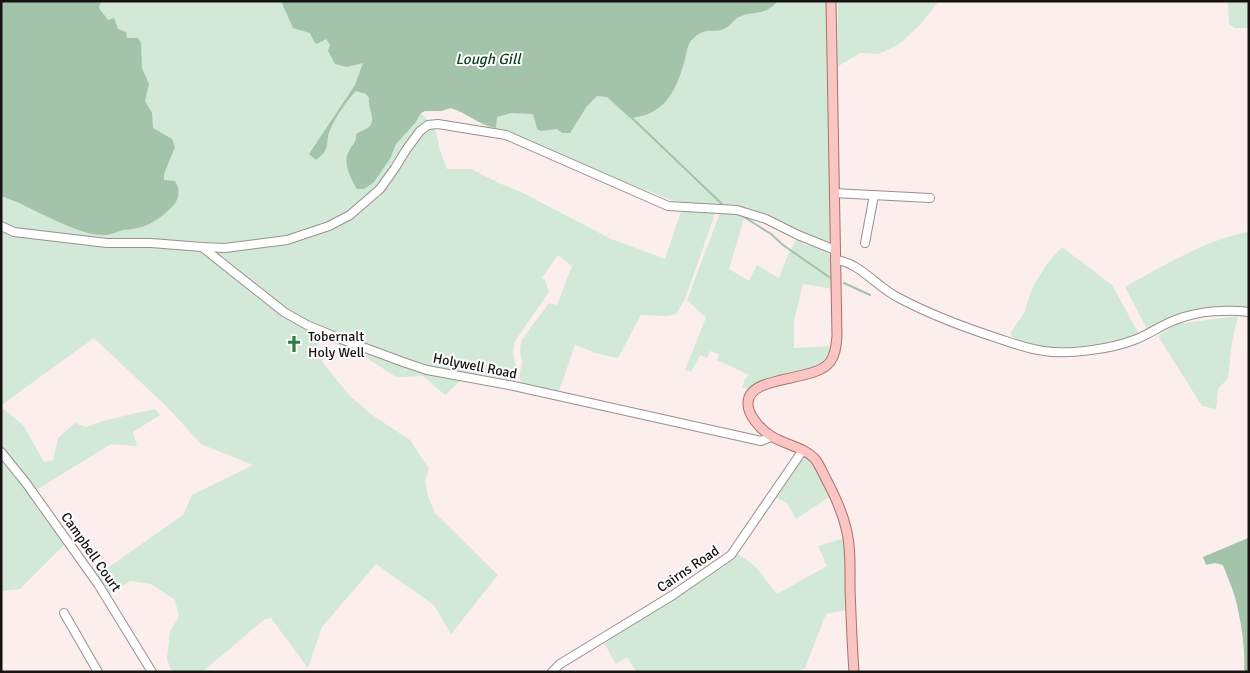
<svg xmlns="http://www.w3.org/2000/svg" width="1250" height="673" viewBox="0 0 1250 673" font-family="Signika,sans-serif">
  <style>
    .green { fill: #d2e9d7 }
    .water { fill: #a4c3ab }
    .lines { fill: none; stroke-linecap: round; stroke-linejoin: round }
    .stream { stroke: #a4c3ab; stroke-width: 2 }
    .minor-casing { stroke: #9b8f8e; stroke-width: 10 }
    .major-casing { stroke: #a96f6c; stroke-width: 11 }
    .minor { stroke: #fff; stroke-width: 8 }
    .major { stroke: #fac6c4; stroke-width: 9 }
    .labels { text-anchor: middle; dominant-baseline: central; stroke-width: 4; stroke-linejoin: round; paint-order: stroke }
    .poi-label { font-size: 14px; fill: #171312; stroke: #fefefe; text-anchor: start }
    .street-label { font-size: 14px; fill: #171312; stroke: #fefefe }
    .water-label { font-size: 15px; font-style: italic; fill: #0f4222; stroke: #fefefe }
  </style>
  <rect width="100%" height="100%" fill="#fbeeed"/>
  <!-- green -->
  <g class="green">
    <path d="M3,1H827L830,244L805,235L748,208L716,204H681L623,181L532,141L509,132L488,127L468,115L451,108L441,111H425L421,113L435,128L440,150L447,169H471L499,183L523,193L611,239L665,259L681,211L713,212L714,214L712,223L685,299L676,314L667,316L641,315L618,358L595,353L575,345L559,391L522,383L519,377L522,363L520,352L521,341L549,303L557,305L572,266L558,255L542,278L545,280L549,292L515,341L513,354L516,366L513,378L506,381L469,373L445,395L423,376L396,377L365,357L322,337L318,345L323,363L349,395L372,415L410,440L429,469L425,480L428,496L435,513L498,575L451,634L434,605L376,564L322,627L308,668L271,618L265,619L202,672H172L167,659L170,631L179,617L175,600L151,584L130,581L109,595L96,576L183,515L192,495L253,465L201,444L168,408L94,338L22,390L1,406V196C30,206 87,243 115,232Z"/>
    <path d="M838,1H939L918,27L899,44L879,54L860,53L837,67Z"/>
    <path d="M1227,1H1249V28H1235L1229,24L1228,4Z"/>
    <path d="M720,213L745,215L729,269L749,281L757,265L779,278L786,259L798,237L804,245L814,246L832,256L833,289L803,284L794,321V348L833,346C816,383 775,367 749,389L742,388L745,379L749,375L717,360L719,354L710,351L707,358L700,355L691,372L685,370L706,318L687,300Z"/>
    <path d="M1249,232V308L1193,311L1177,315L1147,329L1125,287C1159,268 1211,237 1249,232Z"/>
    <path d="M1062,247L1112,285L1139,334C1108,343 1034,360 1010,334L1024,313L1033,286L1049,261Z"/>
    <path d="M1238,316L1232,342L1228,378L1218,389L1216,409L1202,406L1158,336L1177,324Z"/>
    <path d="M1,407L23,425L44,462L53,460L58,438L75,423L86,427L106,420L155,409L160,415L133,432L137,446L111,444L36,490L1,445Z"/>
    <path d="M805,458C818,468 823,482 829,497L796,519L787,503L776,498L802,459Z"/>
    <path d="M1,459L66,543L20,589L1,591Z"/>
    <path d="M845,538L848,610L826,614L805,668L795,672H637L627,657L616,664L604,643L722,568L738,554L754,565L777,594L827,566L818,546Z"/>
  </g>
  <!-- water -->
  <g class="water">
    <path d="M1,1H101L99,8L108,20L114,18L118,29L126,32L127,38H138L141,43L142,68L149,84L145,101L152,113L153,128L172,139L175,147L164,174V180L175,181C181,190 179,201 171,208C156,222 144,229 124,230C118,231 111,235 105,235C78,237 29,205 1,196Z"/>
    <path d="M281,1H778C762,18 754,9 737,18C733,21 730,26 726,28C714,35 705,24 691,41C687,46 686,56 684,63C675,93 664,115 630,118L607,97L597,96L587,106L570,133H562L557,129L541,131L537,129L533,114L511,113L497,117L496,128C479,125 467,113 451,108L441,111H425L421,113L415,123L396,144L390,159L374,182L364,189H357C351,179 342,163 349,151C352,144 357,143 356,134C360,131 366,130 370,126C376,117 367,107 369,98L366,94L356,91C346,101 336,117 330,130C324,146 332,148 316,160L309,154L355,85L363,63L347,67L335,64L328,51L330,45L326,39L317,44L314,42L310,33L293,28Z"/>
    <path d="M1248,538L1249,672H1244C1246,651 1240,611 1233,591C1230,582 1226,574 1223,565L1215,563L1206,565L1203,557Z"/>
  </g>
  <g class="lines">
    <!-- stream -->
    <g class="stream">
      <path d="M631,117L723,205"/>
      <path d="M741,215L771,234L783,245L832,279"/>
      <path d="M844,283L870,295"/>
    </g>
    <!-- minor casing -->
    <g class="minor-casing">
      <g id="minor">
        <path d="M834,193L930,198"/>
        <path d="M1,226L14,232L107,243H151L202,247L225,248L287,240L329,226L350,215L380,189L395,168L406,150L420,131L428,125L438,124L506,135L668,206L737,210L766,219L798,235L835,250"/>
        <path d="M865,243L874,195"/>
        <path d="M202,247L284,312L307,325L341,339L403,362L427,370L514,386L761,441L771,437"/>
        <path d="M835,260C858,261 878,288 899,298C931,315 966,328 1000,339C1015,344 1028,349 1044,351C1068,355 1111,349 1134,340C1149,335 1162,324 1178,319C1199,311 1226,309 1249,312"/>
        <path d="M1,452L26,483L98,584L152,672"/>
        <path d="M64,613L98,672"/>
        <path d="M552,672L560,664L673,595L731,555L803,450"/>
      </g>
    </g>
    <!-- major casing -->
    <g class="major-casing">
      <path id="major" d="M831,1L837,336C836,345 836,354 830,362C814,383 747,374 748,404C748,410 752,417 755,421C773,446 799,442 815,459C819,464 823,473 826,479C834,494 842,511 846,528C851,547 850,569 850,588C851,616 852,644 854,672"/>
    </g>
    <!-- minor -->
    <use href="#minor" class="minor"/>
    <!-- major -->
    <use href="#major" class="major"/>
  </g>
  <!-- icons -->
  <defs>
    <g id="church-bare" transform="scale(1.35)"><path d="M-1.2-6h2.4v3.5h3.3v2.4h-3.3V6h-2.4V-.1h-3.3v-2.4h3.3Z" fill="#317b49" stroke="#fefefe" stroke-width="2.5" paint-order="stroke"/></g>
  </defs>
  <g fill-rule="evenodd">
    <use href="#church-bare" x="294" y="344"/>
  </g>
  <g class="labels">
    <!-- poi labels -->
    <g class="poi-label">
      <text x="308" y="336">Tobernalt<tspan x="308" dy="16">Holy Well</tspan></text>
    </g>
    <!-- street labels -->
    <g class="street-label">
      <text transform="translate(475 366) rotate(11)">Holywell Road</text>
      <text transform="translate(91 552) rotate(55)">Campbell Court</text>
      <text transform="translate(688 569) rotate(-34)">Cairns Road</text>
    </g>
    <!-- water labels -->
    <g class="water-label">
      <text x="488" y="59">Lough Gill</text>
    </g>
  </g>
  <!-- border -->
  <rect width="1250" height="673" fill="none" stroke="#171312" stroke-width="5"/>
</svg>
